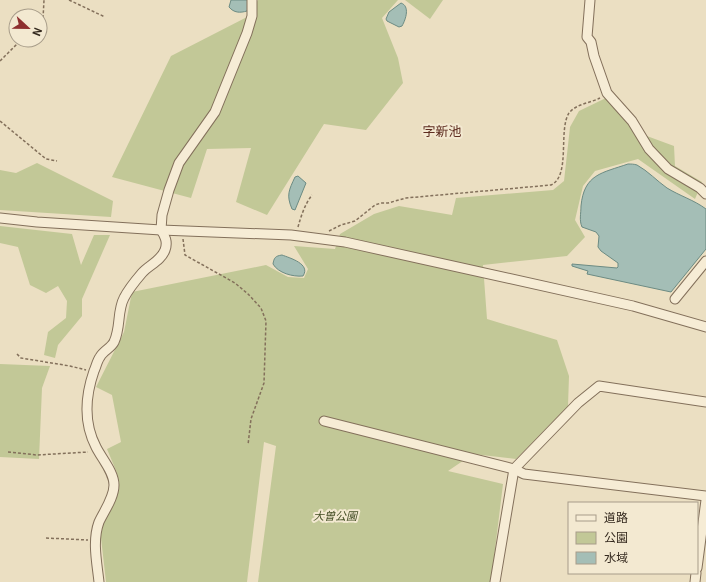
<svg xmlns="http://www.w3.org/2000/svg" width="706" height="582" viewBox="0 0 706 582" font-family="Georgia,'Noto Sans JP',serif">
  <style>
    .green { fill: #c2c897 }
    .water { fill: #a4beb6; stroke: #6c8b83 }
    .lines { fill: none; stroke-linecap: round; stroke-linejoin: round }
    .minor-casing { stroke: #83705b; stroke-width: 11 }
    .path { stroke: #83705b; stroke-width: 1.5; stroke-dasharray: 3 2; stroke-linecap: butt }
    .minor { stroke: #f6ecd5; stroke-width: 9 }
    .labels { text-anchor: middle; dominant-baseline: central; stroke-width: 4; stroke-linejoin: round; paint-order: stroke }
    .park-label { font-size: 11px; font-style: italic; fill: #454f26; stroke: #f3e9d1 }
    .quarter-label { font-size: 13px; fill: #5e2d20; stroke: #f3e9d1 }
  </style>
  <rect width="100%" height="100%" fill="#ebdfc2"/>
  <!-- green -->
  <g class="green">
    <path d="M258,0H398L382,18L398,58L403,83L366,130L324,124L267,215L236,202L251,148L207,149L191,198L112,177L171,56L249,16Z"/>
    <path d="M405,0H443L430,19Z"/>
    <path d="M606,98L624,115L636,132L674,146L675,166L702,182L695,199L638,159L595,171L583,186L575,220L585,237L567,256L483,265L487,319L557,340L569,376L568,406L516,459L473,454L448,471L503,484L491,582H258L276,446L264,442L247,582H106L100,529L115,498L117,473L107,449L121,442L112,395L96,387L124,332L132,292L266,265L288,277L304,278L308,269L294,246L335,249L340,234L374,214L399,206L452,215L456,198L553,190L564,181L570,127L579,111Z"/>
    <path d="M37,163L113,201L111,217L0,210V170L16,173Z"/>
    <path d="M0,226L72,234L81,265L94,235H110L82,299V316L58,345L55,358L44,355L48,332L66,318L67,301L58,286L46,293L30,285L18,247L0,243Z"/>
    <path d="M0,364L50,366L42,388L39,459L0,457Z"/>
  </g>
  <!-- water -->
  <g class="water">
    <path d="M231,0H249V7L247,11C240,13 234,13 229,7Z"/>
    <path d="M401,3C410,6 406,19 402,26L399,27L387,21L386,19L389,12Z"/>
    <path d="M628,164C631,164 634,164 637,165C648,171 657,181 667,188C680,196 694,200 706,209V249L671,292L587,274L588,271L572,266V264L617,268L618,267V263L601,251L598,247L599,236L596,232L582,227C579,220 581,214 581,206C584,174 602,173 628,164Z"/>
    <path d="M298,176L306,183L295,210L292,209C286,195 289,190 295,177Z"/>
    <path d="M282,255C290,258 311,264 303,276C293,277 278,273 273,264C274,258 275,256 282,255Z"/>
  </g>
  <g class="lines">
    <!-- minor casing -->
    <g class="minor-casing">
      <g id="minor">
        <path d="M590,0L587,37L591,42L594,56L607,93L632,121L649,149L668,169L700,188L706,194"/>
        <path d="M0,218L37,222L161,230L291,235L345,242L633,306L706,327"/>
        <path d="M675,299L706,261"/>
        <path d="M324,421L514,469L524,474L706,496"/>
        <path d="M697,568L706,500"/>
        <path d="M99,582C97,563 92,541 99,522C104,511 114,498 114,485C114,472 102,459 96,447C83,422 85,397 94,371C96,367 97,361 100,357C103,351 111,348 114,342C121,327 117,311 124,298C128,290 136,280 142,273C149,265 161,261 165,250C168,242 165,236 161,230L162,215L169,190L179,163L215,112L247,33L252,16V0"/>
        <path d="M495,582L514,469L578,403L599,386L706,402"/>
        <path d="M695,582L696,573"/>
      </g>
    </g>
    <!-- path -->
    <g class="path">
      <path d="M69,0L105,17"/>
      <path d="M40,22L43,19L44,0"/>
      <path d="M0,61L21,40"/>
      <path d="M0,121L46,159L57,161"/>
      <path d="M298,227C301,216 305,204 312,195"/>
      <path d="M329,231L341,225L355,221L375,205L381,203H388L406,198L551,185C571,176 558,130 569,113C576,104 590,103 600,98"/>
      <path d="M183,239L185,255L235,283L248,294L261,308L266,321L264,383L251,419L248,445"/>
      <path d="M17,354L21,358L70,366L86,370"/>
      <path d="M8,452L37,455L88,452"/>
      <path d="M46,538L88,540"/>
    </g>
    <!-- minor -->
    <use href="#minor" class="minor"/>
  </g>
  <g class="labels">
    <!-- park labels -->
    <g class="park-label">
      <text x="335" y="515">大曽公園</text>
    </g>
    <!-- quarter labels -->
    <g class="quarter-label">
      <text x="442" y="130">字新池</text>
    </g>
  </g>
  <!-- legend -->
  <rect x="568" y="502" width="130" height="72" fill="#f3e9d1" stroke="#a79c89"/>
  <rect x="576" y="515" width="20" height="6" fill="#f6ecd5" stroke="#a79c89"/>
  <text x="604" y="522" font-size="12" fill="#34291e">道路</text>
  <rect x="576" y="532" width="20" height="12" fill="#c2c897" stroke="#a79c89"/>
  <text x="604" y="542" font-size="12" fill="#34291e">公園</text>
  <rect x="576" y="552" width="20" height="12" fill="#a4beb6" stroke="#a79c89"/>
  <text x="604" y="562" font-size="12" fill="#34291e">水域</text>
  <!-- north arrow -->
  <g transform="translate(28 28) rotate(112)"><circle r="19" fill="#f3e9d1" stroke="#a79c89"/>
  <path d="M0-3L7 15L0 10L-7 15Z" fill="#8e2f2f"/>
  <text y="-6" font-size="11" font-weight="bold" text-anchor="middle" fill="#34291e">N</text>
  </g>
</svg>
